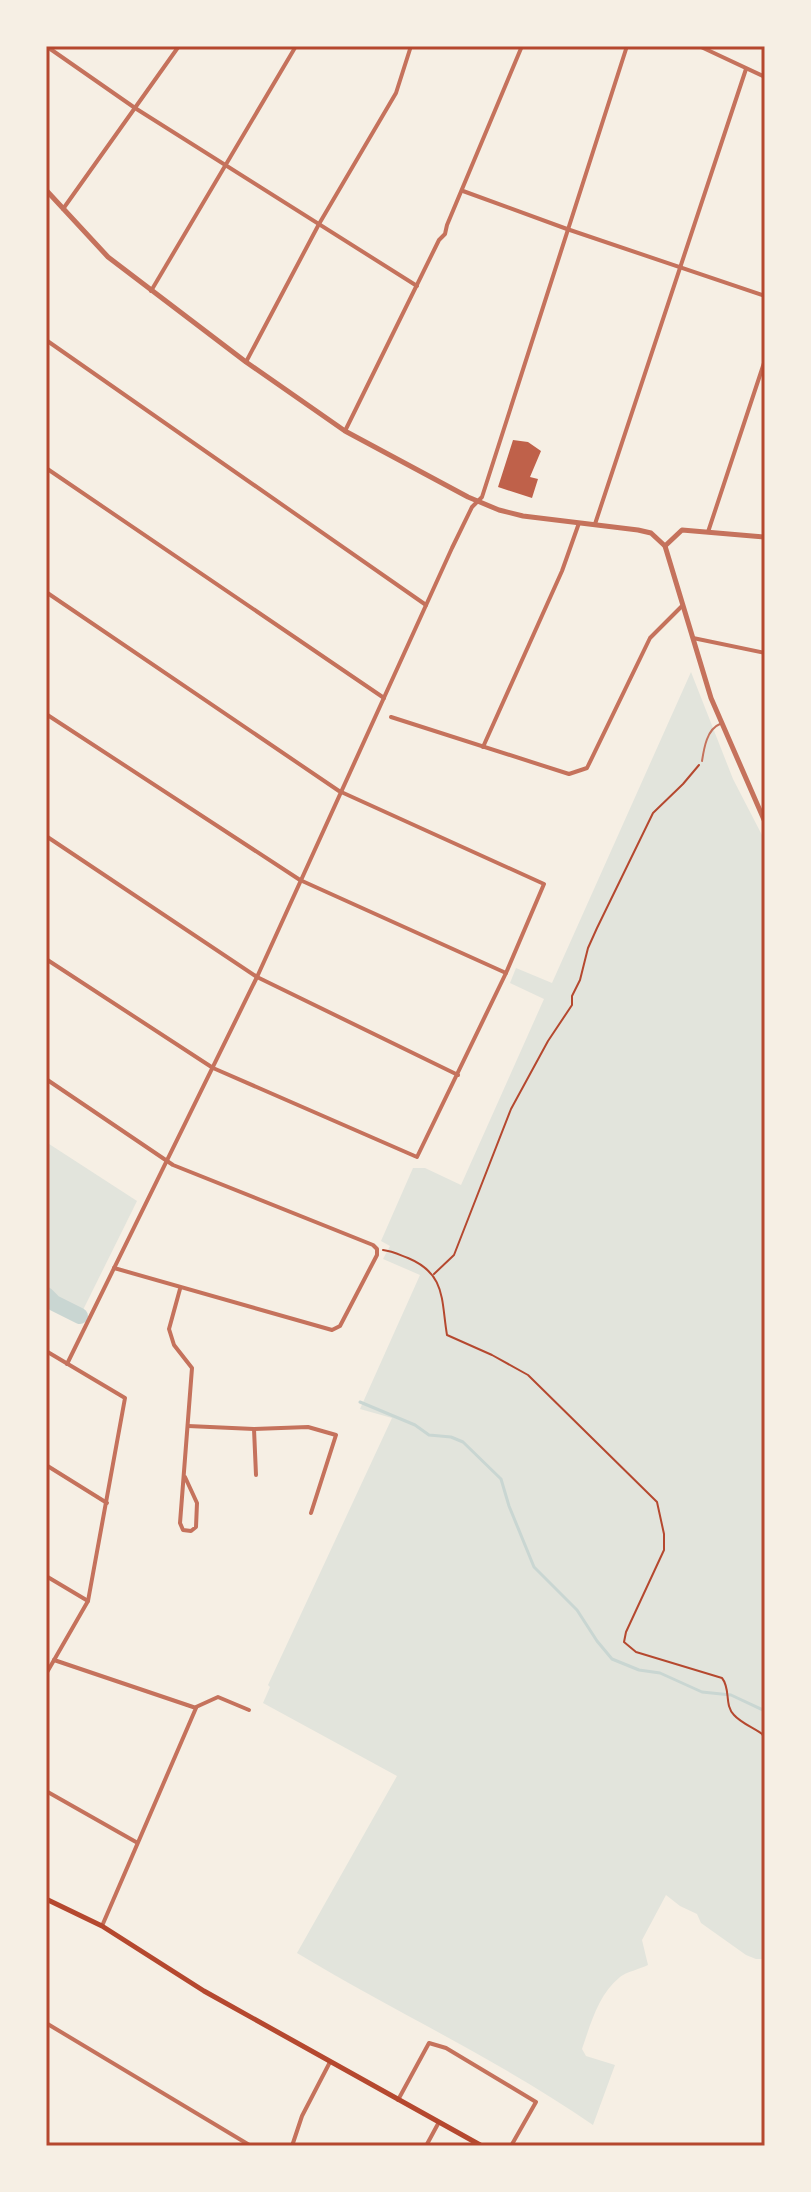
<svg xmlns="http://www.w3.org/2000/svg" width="811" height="2192" viewBox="0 0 811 2192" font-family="'Varela Round',sans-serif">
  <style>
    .green { fill: #e2e4dc }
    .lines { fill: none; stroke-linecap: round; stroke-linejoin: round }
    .stream { stroke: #c9d6d2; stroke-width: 3 }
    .river { stroke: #c9d6d2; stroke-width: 16 }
    .building { fill: #bf614a }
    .path { stroke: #b5482f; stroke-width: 2 }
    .service { stroke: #c5725c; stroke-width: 2 }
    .minor { stroke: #c5725c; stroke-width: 4 }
    .tertiary { stroke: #c5725c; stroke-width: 5 }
    .secondary { stroke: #b5482f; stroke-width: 5 }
    .neatline { fill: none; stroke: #b5482f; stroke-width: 3 }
  </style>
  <rect width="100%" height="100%" fill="#f6efe4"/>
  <!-- green -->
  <g class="green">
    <path d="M691,672L733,779L765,841V1959H756L746,1955L701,1923L697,1914L680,1906L666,1895L642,1940L648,1965C640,1969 626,1972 620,1977C598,1995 591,2023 582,2049L586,2056L615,2065L593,2125C499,2060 395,2012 297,1953L397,1776L263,1703L270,1687L268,1685L392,1418L360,1409L420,1275L383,1259L390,1246L381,1241L413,1168H425L461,1185L544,999L510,983L516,968L552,983Z"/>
    <path d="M46,1142L137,1201L81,1314L46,1295Z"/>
  </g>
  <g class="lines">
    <!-- stream -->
    <path class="stream" d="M360,1402L415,1425L429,1435L451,1437L463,1442L501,1479L509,1506L534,1567L577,1610L597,1641L612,1659L639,1670L660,1673L702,1692L731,1695L765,1711"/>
    <!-- river -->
    <path class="river" d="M46,1295L54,1303L80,1316"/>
  </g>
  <!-- building -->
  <path class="building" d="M513,440L528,442L541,451L530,477L538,479L532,498L498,487Z"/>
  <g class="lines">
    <!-- path -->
    <g class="path">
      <path d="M383,1250C392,1251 400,1255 408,1258C446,1274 441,1299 447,1335L492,1355L528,1375L657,1502L664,1534V1550L626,1632L624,1642L636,1652L722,1678C731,1689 724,1705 734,1715C741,1723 754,1728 762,1734L765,1739"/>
      <path d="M434,1274L454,1255L511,1109L548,1041L572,1005V996L580,980L588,948L597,928L653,813L683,784L699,765"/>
    </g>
    <!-- service -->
    <path class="service" d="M702,761C704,748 707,729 720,724"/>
    <!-- minor -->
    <g class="minor">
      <path d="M46,46L135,108L417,286"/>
      <path d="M699,46L765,77"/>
      <path d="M463,191L567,229L765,296"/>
      <path d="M63,209L179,46"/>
      <path d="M151,291L296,46"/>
      <path d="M46,340L426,605"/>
      <path d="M246,362L319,224L396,93L411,46"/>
      <path d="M345,431L439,240L445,234L447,225L522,46"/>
      <path d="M46,468L384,698"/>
      <path d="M595,524L746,69"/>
      <path d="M708,532L765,360"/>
      <path d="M46,592L339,791L544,884L506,973L417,1157L213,1068L46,959"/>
      <path d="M693,638L765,653"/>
      <path d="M46,714L300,880L506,973"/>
      <path d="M391,717L569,774L587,768L650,638L682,606"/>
      <path d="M483,747L562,571L579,523"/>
      <path d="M46,836L257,977L458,1075"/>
      <path d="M46,1079L173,1165L373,1245L377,1249V1255L340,1326L332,1330L114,1268"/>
      <path d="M180,1289L169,1329L174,1345L192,1368L180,1523L183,1530L191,1531L196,1527L197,1503L185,1477"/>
      <path d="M46,1351L125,1398L88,1601L46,1674"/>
      <path d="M67,1364L257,977L452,548L472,507L482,497L627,46"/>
      <path d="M188,1426L254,1429L308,1427L336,1435L311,1513"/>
      <path d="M254,1429L256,1475"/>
      <path d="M46,1465L107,1503"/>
      <path d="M46,1576L88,1601"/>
      <path d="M54,1660L196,1708L102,1926"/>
      <path d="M196,1707L218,1697L249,1710"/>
      <path d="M46,1791L136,1842"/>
      <path d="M46,2023L251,2146"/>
      <path d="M398,2100L429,2043L446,2048L536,2102L511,2146"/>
      <path d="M46,2143L51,2146"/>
      <path d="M292,2146L302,2116L330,2062"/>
      <path d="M426,2146L439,2122"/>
    </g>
    <!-- tertiary -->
    <g class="tertiary">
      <path d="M46,190L108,257L246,362L345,431L468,497L499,510L523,516L638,530L651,533L665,546L711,698L765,822"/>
      <path d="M665,546L682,530L765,537"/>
    </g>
    <!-- secondary -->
    <path class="secondary" d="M46,1899L102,1926L204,1991L482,2146"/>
  </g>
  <!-- border -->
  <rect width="811" height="2192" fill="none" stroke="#f6efe4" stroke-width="96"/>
  <rect x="48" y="48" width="715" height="2096" class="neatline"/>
</svg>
